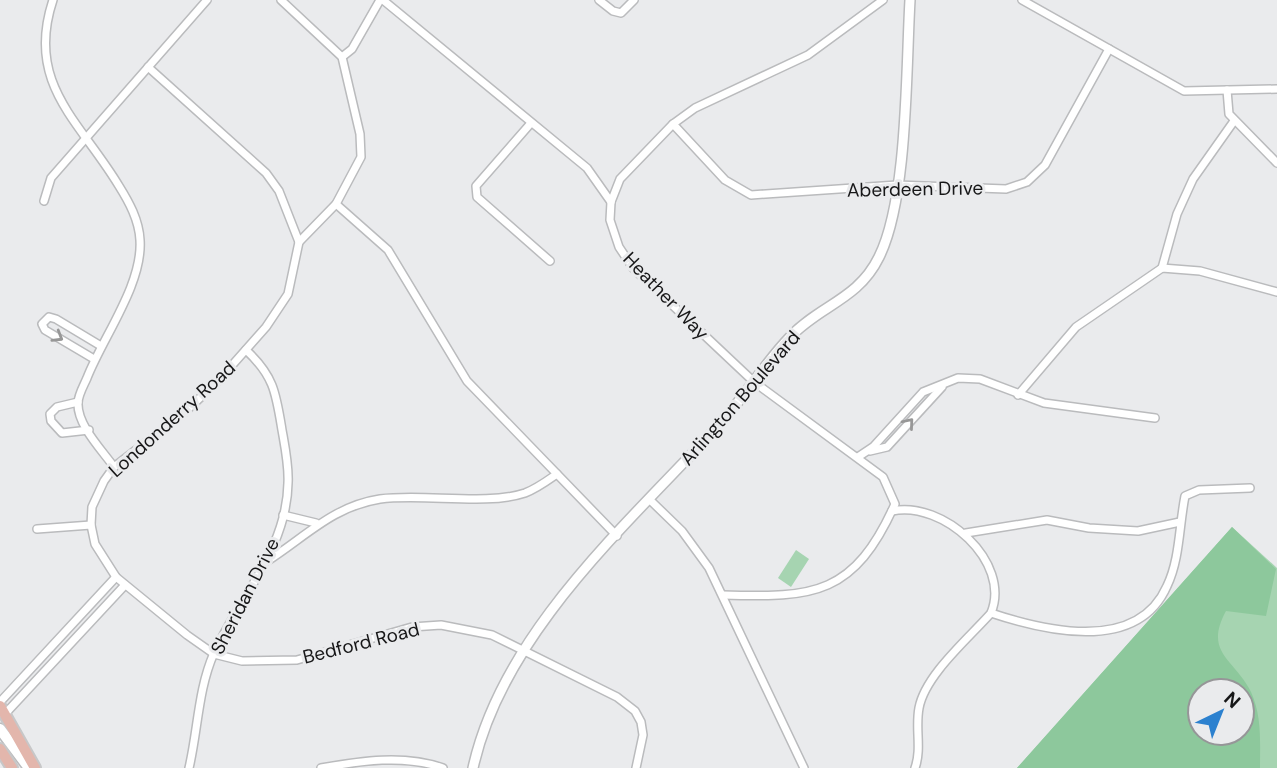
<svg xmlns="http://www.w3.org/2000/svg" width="1277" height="768" viewBox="0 0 1277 768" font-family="'DM Sans',sans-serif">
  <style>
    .green { fill: #a6d4b1; fill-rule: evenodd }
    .forest { fill: #8dc89c; fill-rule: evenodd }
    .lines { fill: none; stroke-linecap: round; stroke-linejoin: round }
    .minor-casing { stroke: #babbbd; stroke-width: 10 }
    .tertiary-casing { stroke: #babbbd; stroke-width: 12 }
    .secondary-casing { stroke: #babbbd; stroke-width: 13 }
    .primary-casing { stroke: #c7c7c8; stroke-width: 14 }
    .minor { stroke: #fff; stroke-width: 7 }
    .tertiary { stroke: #fff; stroke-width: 9 }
    .secondary { stroke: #fff; stroke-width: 10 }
    .primary { stroke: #e3b6ac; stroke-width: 10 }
    .oneway { stroke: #979797 }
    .labels { text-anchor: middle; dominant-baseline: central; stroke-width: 6; stroke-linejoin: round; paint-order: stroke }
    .street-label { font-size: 19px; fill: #171718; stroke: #eaebed }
  </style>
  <rect width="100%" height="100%" fill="#eaebed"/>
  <!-- green -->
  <g class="green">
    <path d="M1232,527L1277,568V768H1017ZM1200,691H1242V733H1200Z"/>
    <path d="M796,550L809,559L791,587L778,578Z"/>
  </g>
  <!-- forest -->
  <path class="forest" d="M1232,527L1276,569L1266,616L1226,611C1203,653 1235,659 1251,692C1262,716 1260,742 1260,768H1017ZM1200,691H1242V733H1200Z"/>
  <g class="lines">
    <!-- minor casing -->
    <g class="minor-casing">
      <g id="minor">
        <path d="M53,0C25,84 80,121 119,186C129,202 139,220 140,240C143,284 103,337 87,378C84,385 78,395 78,403C77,425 102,450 114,467"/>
        <path d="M281,0L342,57L360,134L361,157L336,204L299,242L288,294L266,327L219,380L186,411L114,467L104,481L92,507L91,525L95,544L116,577L187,635L214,654L242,661L297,660L412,627L441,625L492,635L617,697L635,711L641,722L643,735L636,768"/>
        <path d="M383,0L587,168L611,202"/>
        <path d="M599,0L613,11L621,13L634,0"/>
        <path d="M1022,0L1184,91L1277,89"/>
        <path d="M342,57L352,49L380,0"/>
        <path d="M148,67L266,173L279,191L299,242"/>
        <path d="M1227,90L1229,114L1277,163"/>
        <path d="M531,123L476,186L477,197L550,261"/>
        <path d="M673,124L725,180L751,195L897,185L1006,189L1027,182L1045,165L1109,49"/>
        <path d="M44,201L51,178L207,0"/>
        <path d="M336,204L388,250L467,381L617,536"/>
        <path d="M1162,268L1177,214L1193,179L1234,121"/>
        <path d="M94,359L45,330L42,324L49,317L56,319L101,346"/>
        <path d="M1018,395L1076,327L1162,268L1200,271L1277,292"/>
        <path d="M78,402L57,407L50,414L51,421L62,433L89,430"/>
        <path d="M870,451L887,447L942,387"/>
        <path d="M858,457L873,447L923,392L958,378L980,379L1044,403L1155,418"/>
        <path d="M650,500L682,531L709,568L804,768"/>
        <path d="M892,511C943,500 1012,562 991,613C969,638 925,675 919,708C915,729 922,748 915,768"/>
        <path d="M283,515L316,523"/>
        <path d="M37,529L91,525"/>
        <path d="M966,533L1047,520L1089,528L1138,531L1180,522"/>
        <path d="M269,560C306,536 334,506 380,499C423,493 486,506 525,493C536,489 547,481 557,474"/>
        <path d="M723,595C815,598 854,595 895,504L883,477L754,382L633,268L619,247L610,220L611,202L620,179L673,124L695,108L808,55L883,0"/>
        <path d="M991,613C1045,631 1137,654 1167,586C1180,559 1179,526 1185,496L1199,490L1250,488"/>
        <path d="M0,702L116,577"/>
        <path d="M4,715L125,585"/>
        <path d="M189,768C198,730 198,689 214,653C240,597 287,548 288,483C289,466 285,447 282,430C276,393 274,376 246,350"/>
        <path d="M321,768C360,761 404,754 443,768"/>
      </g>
    </g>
    <!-- tertiary casing -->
    <g class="tertiary-casing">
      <path id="tertiary" d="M473,768C503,632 629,523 720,424C745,396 764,364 790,337C820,305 858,300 879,257C908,199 906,68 910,0"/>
    </g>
    <!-- secondary casing -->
    <g class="secondary-casing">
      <path id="secondary" d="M0,729L29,768"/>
    </g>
    <!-- primary casing -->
    <g class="primary-casing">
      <g id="primary">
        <path d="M0,706L35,768"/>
        <path d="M0,749L12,768"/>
      </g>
    </g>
    <!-- minor -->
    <use href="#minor" class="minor"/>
    <!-- tertiary -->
    <use href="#tertiary" class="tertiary"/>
    <!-- secondary -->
    <use href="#secondary" class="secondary"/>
    <!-- primary -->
    <use href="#primary" class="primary"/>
  </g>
  <!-- one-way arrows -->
  <defs><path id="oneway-chevron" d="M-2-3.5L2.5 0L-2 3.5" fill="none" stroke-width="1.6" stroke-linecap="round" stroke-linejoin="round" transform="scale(1.75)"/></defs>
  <g class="oneway">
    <use href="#oneway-chevron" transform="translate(58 337) rotate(31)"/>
    <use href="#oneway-chevron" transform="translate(909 423) rotate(-50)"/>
  </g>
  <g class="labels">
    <!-- street labels -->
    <g class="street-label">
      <text transform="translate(915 189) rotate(-1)">Aberdeen Drive</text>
      <text transform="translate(666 296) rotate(46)">Heather Way</text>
      <text transform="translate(740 398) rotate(-49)">Arlington Boulevard</text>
      <text transform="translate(172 419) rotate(-42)">Londonderry Road</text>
      <text transform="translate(245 596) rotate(-63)">Sheridan Drive</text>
      <text transform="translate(361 643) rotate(-14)">Bedford Road</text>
    </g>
  </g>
  <!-- north arrow -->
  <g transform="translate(1221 712) rotate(43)"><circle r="33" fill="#eaebed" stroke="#969698" stroke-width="2"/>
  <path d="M0-5L12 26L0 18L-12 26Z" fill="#2c81cf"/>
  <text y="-10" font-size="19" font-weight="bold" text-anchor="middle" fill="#171718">N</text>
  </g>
</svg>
